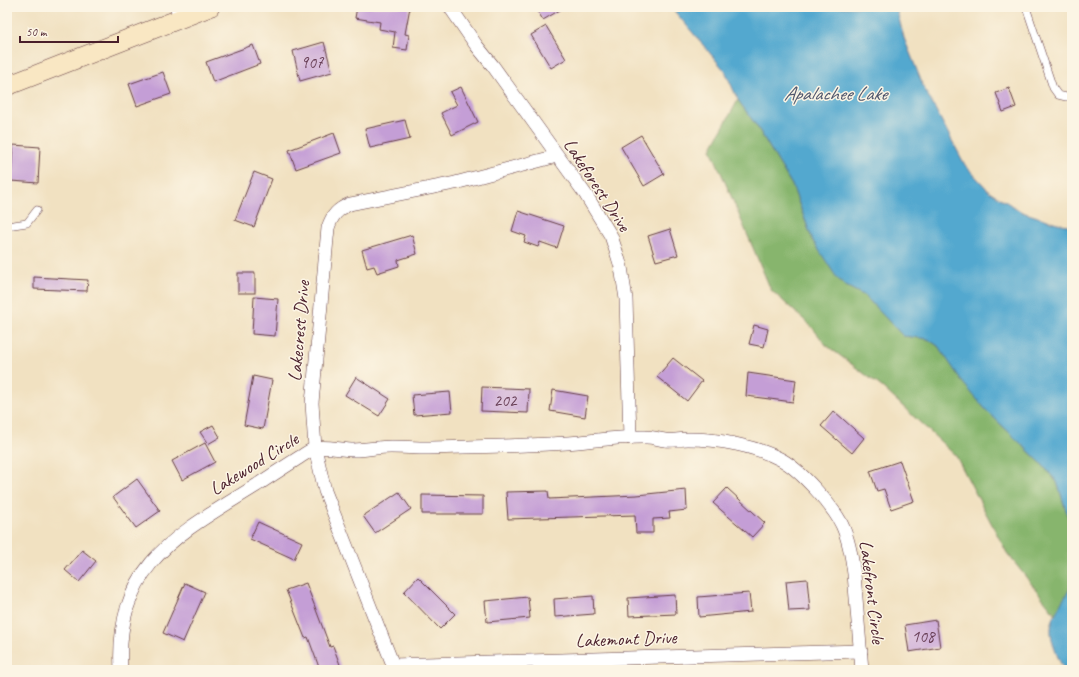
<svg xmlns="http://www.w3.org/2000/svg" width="1079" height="677" viewBox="0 0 1079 677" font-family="Caveat,sans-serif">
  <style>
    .forest { fill: #87b56d; stroke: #686a4c }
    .water { fill: #53a8cf; stroke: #4e647d }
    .building { fill: #c49ed6 }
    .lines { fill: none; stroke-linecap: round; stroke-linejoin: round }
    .lane-casing { stroke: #633c42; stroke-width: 8 }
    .street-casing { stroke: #633c42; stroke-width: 14 }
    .secondary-casing { stroke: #633c42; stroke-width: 20 }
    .lane { stroke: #fff; stroke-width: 7 }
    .street { stroke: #fff; stroke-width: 13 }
    .secondary { stroke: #f9e7c3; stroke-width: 19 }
    .labels { text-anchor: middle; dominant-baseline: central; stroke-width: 3; stroke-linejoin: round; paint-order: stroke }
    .number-label { font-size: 17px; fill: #683f56 }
    .street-label { font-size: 19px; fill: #4a1f2b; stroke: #fcf5e5 }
    .water-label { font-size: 20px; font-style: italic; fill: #4e566d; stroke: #fcf5e5 }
  </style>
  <rect width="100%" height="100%" fill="#fcf5e5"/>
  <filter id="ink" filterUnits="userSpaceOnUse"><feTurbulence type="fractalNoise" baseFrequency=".025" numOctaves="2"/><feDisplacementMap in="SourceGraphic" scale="8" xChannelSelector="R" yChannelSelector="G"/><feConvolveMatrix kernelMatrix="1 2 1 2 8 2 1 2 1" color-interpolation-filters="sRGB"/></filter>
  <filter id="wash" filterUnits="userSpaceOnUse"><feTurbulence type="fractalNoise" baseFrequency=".012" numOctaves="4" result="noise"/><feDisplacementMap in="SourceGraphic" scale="16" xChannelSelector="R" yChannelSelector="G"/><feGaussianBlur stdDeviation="0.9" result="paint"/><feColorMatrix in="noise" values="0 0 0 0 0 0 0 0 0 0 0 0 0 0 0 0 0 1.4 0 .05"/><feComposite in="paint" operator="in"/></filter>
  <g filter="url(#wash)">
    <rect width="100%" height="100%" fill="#f1e1c1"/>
    <!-- forest -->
    <path class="forest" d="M738,100L758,128L792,185L813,241L846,286L865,296L903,336L928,339L938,346L967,387L986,410L1040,462L1057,482L1072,529V585L1056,615L1007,553L956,456L882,387L826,345L812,327L771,290L711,149Z"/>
    <!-- water -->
    <g class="water">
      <path d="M671,7H896L904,38L924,88L965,165L989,191L1022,212L1057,223L1072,226V529L1057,482L1040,462L986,410L964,384L938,346L928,339L903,336L865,296L846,286L837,278L813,241L792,185L758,128L738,100L725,71Z"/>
      <path d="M1072,585V670H1064C1058,658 1050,641 1051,628C1052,615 1066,596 1072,585Z"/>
    </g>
    <g id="blocks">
      <!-- building -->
      <g class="building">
        <path d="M357,7H410L405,34L409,35L407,50L393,48L395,32L379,29L380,22L355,18Z"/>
        <path d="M535,7H565L543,20Z"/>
        <path d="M546,26L566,59L551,68L531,35Z"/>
        <path d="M324,42L332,72L300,81L293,51Z"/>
        <path d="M253,45L260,64L213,82L206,62Z"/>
        <path d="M163,72L171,94L137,106L129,84Z"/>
        <path d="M461,87L478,122L452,135L441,113L457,105L450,92Z"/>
        <path d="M1009,88L1016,107L1003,112L996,93Z"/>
        <path d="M405,120L410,139L370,148L365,129Z"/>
        <path d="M334,133L341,153L296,169L289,150Z"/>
        <path d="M641,135L664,174L644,186L621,147Z"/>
        <path d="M13,145L40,147L38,183L11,181Z"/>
        <path d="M254,172L272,179L254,227L235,220Z"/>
        <path d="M518,211L564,226L557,248L540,242L538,247L524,242L526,236L512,231Z"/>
        <path d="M670,229L678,255L656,261L648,236Z"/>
        <path d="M412,235L417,254L398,260L399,266L377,273L374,266L367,268L362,250Z"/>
        <rect x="238" y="273" width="17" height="20"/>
        <path d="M34,277L88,280L87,291L34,289Z"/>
        <path d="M254,297L278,299L275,336L252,334Z"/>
        <path d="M754,325L768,329L764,347L749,344Z"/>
        <path d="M673,358L702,381L687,401L657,377Z"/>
        <path d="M748,373L796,380L793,402L746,396Z"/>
        <path d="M253,376L272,380L263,429L244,425Z"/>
        <path d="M356,377L390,399L379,416L345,395Z"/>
        <path d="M482,387L529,389L528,413L481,411Z"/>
        <path d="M553,390L588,396L585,417L550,411Z"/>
        <path d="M450,392L452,412L414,415L412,395Z"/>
        <path d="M834,411L864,438L852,453L821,426Z"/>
        <path d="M213,425L220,437L208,444L200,432Z"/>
        <path d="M205,443L215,462L182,480L172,461Z"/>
        <path d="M900,461L914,501L891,509L884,489L877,491L870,471Z"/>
        <path d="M137,479L160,511L136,528L113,497Z"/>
        <path d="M727,488L765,523L752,537L713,503Z"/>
        <path d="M686,490L687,510L669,512L670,518L653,519V533H636L635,515L508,519L506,492L548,491L549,499L637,495Z"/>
        <path d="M399,492L411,509L375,533L363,516Z"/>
        <path d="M422,495L483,496V514H422Z"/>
        <path d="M258,522L302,542L294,559L250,539Z"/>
        <path d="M82,550L96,561L79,582L65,570Z"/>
        <path d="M418,577L455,614L440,629L404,592Z"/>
        <path d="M807,579L810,610L789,611L786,581Z"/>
        <path d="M185,583L205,592L183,642L163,633Z"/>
        <path d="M306,583L330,647L333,646L342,670H320L308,637L305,638L286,590Z"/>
        <path d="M749,593L751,612L699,617L698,597Z"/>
        <path d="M675,595L676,614L629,616L628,598Z"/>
        <path d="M593,596L594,614L555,617L554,599Z"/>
        <path d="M528,597L530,618L487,622L485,601Z"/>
        <path d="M936,620L940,647L909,652L905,625Z"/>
      </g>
    </g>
  </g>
  <g filter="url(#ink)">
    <use href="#blocks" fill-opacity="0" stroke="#633c42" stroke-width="1"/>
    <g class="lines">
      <!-- lane casing -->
      <g class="lane-casing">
        <g id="lane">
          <path d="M1026,7L1053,88L1058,95L1066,97L1072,94"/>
          <path d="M7,226L27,223L37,210"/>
        </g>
      </g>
      <!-- street casing -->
      <g class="street-casing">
        <g id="street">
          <path d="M177,7L179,19"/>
          <path d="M450,7L476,45L493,66L586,195L611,236L616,251L621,267L626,299L630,438"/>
          <path d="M393,665L861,651"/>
          <path d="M121,670C115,563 179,534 257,485C272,475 286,466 300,457C305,454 311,449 316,448C328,446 342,450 354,450C366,450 378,447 391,447C403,447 415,448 428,448C474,447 521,446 567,443C593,441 620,436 646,437C652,437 658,439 665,440C672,441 680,439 688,439C718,439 756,446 782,460C800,470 833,506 842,525C849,540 852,558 854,574L862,670"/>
          <path d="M395,670L325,491L315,448L312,403L328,228C332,215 338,209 350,204L455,183L557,156"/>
        </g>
      </g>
      <!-- secondary casing -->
      <g class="secondary-casing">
        <path id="secondary" d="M7,86L210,7"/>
      </g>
      <!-- lane -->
      <use href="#lane" class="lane"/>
      <!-- street -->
      <use href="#street" class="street"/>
      <!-- secondary -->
      <use href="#secondary" class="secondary"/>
    </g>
  </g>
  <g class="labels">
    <!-- number labels -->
    <g class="number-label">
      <text x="312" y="62">907</text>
      <text x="505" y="400">202</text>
      <text x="923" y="636">108</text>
    </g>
    <!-- street labels -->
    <g class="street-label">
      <text transform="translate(597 185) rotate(57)">Lakeforest Drive</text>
      <text transform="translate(299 331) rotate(-85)">Lakecrest Drive</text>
      <text transform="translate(254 464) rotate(-32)">Lakewood Circle</text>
      <text transform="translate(872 592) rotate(83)">Lakefront Circle</text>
      <text transform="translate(626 639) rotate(-2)">Lakemont Drive</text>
    </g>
    <!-- water labels -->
    <g class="water-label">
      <text x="835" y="93">Apalachee Lake</text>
    </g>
  </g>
  <!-- margin -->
  <rect width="1079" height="677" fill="none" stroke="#fcf5e5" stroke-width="24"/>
  <!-- scale -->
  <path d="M20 36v6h98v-6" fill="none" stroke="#4a1f2b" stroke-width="2"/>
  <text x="26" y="36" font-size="12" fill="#4a1f2b" stroke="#fcf5e5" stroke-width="3" paint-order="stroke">50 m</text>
</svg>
